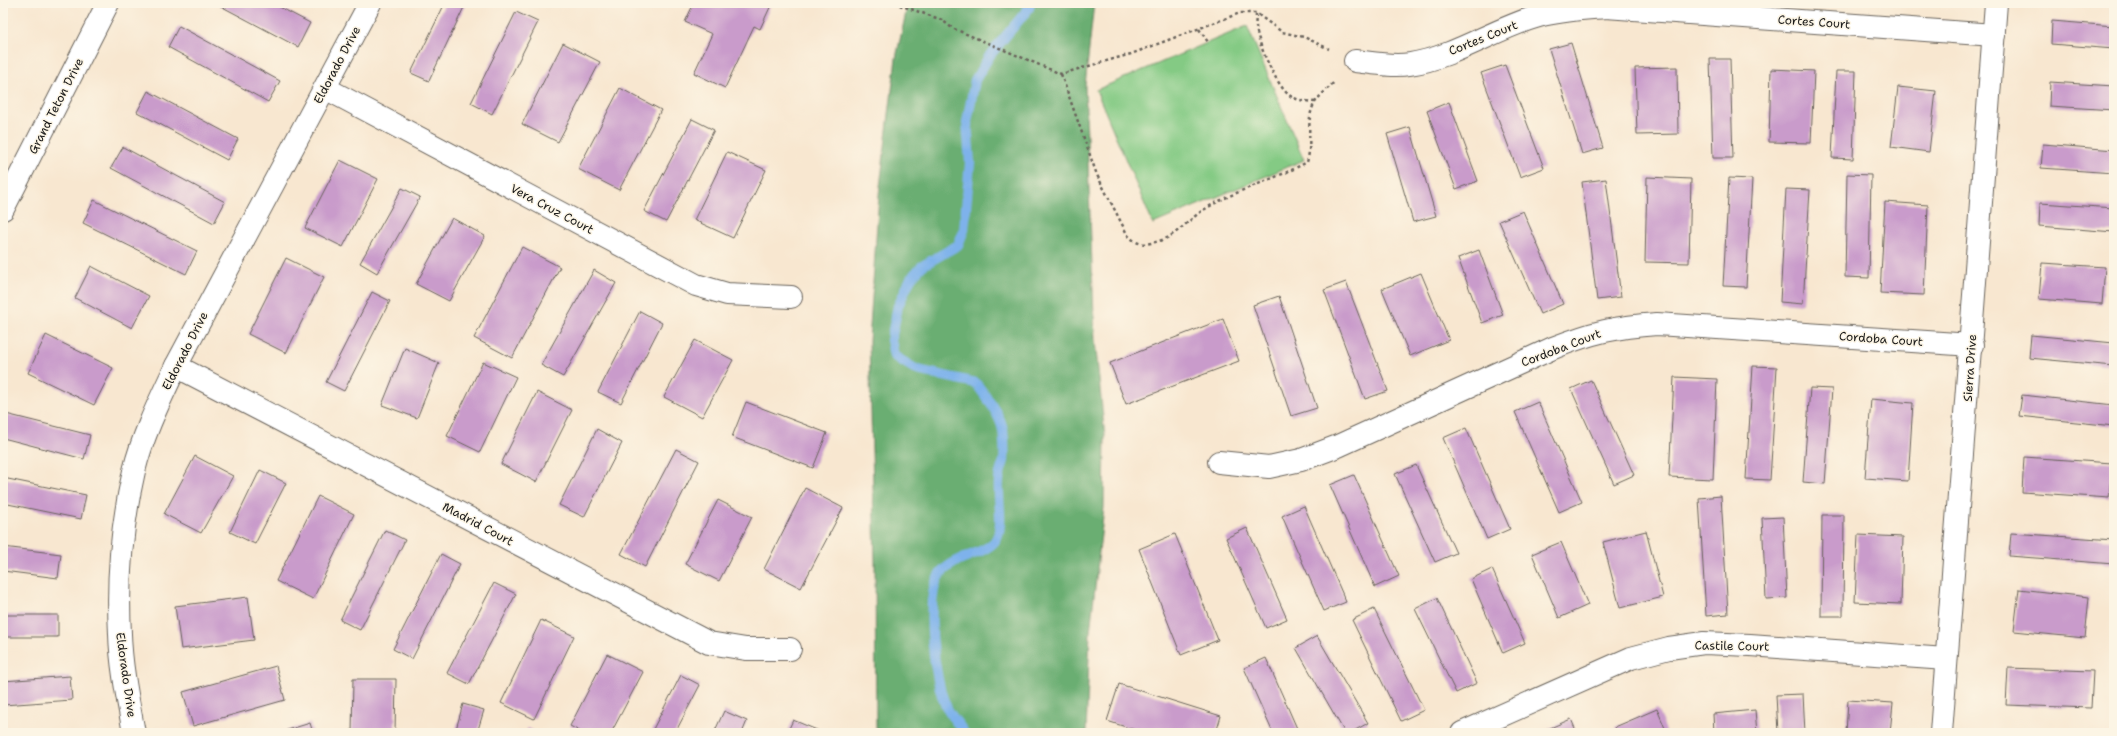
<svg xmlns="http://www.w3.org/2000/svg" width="2117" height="736" viewBox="0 0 2117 736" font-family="'Shantell Sans',sans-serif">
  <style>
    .green { fill: #84ca84; stroke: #507350 }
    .forest { fill: #6bae72; stroke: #446547 }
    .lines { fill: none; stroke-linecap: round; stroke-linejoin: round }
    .stream { stroke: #7eb2eb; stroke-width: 10 }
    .building { fill: #c99bcb }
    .minor-casing { stroke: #69635b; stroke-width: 24 }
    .tertiary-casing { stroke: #69635b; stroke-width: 24 }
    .path { stroke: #69635b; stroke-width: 2.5; stroke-dasharray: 3 3; stroke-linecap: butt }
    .minor { stroke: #fff; stroke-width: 22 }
    .tertiary { stroke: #fff; stroke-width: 22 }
    .labels { text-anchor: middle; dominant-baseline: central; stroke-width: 3; stroke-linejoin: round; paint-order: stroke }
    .street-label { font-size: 12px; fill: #1c1c1c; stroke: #fcf5e5 }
  </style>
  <rect width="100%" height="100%" fill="#fcf5e5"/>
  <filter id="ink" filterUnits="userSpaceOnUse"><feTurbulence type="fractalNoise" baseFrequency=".025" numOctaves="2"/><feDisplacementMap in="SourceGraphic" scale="8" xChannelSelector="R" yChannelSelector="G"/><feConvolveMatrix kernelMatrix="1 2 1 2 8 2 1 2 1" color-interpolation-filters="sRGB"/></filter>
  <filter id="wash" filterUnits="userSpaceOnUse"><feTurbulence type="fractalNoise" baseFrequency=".012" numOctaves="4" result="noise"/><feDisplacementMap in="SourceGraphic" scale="16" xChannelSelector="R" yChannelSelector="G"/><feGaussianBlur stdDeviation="0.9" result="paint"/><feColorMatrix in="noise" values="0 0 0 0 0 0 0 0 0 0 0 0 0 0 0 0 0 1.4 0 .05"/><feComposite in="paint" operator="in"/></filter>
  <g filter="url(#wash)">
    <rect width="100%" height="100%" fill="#f8e7d0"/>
    <!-- green -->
    <path class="green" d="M1247,26L1304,160L1153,224L1096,90Z"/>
    <!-- forest -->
    <path class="forest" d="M908,3H1094L1085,86L1095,341L1105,436L1104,508L1090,632L1086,733H876L875,560L869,341L879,194L896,58Z"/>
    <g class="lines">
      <!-- stream -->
      <path class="stream" d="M964,733C959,724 951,717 947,708C934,684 923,593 941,573C957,555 984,555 995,541C1005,527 997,497 999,481C999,474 1002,467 1004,461C1005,452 1004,439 1003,430C1000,414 986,397 976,383L917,370L894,356L891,340L898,306L911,278L922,266L958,245L964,230L970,163L967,122L975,80L990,55L1029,8L1030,3"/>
    </g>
    <g id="blocks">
      <!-- building -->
      <g class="building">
        <path d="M215,3H272L310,23L298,47Z"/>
        <path d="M445,3H466L429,81L411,73Z"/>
        <path d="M694,3H772L760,29L754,26L725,88L694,73L712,34L685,22Z"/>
        <path d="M516,12L538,22L492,114L471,103Z"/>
        <path d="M2052,21L2114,26V49L2051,44Z"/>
        <path d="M179,26L280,81L268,102L168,47Z"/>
        <path d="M563,43L600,62L558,142L522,124Z"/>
        <path d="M1571,43L1603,148L1582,154L1549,49Z"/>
        <path d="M1710,59H1730L1733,158H1713Z"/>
        <path d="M1505,65L1544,168L1520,177L1481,73Z"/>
        <path d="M1677,67L1678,134L1637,135L1635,68Z"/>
        <path d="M1771,69L1814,71L1811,143L1769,142Z"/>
        <path d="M1836,71H1856L1853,159L1832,158Z"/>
        <path d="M2050,82L2114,86V110L2049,106Z"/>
        <path d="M1898,87L1936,91L1929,152L1891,147Z"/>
        <path d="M620,88L661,110L619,190L578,169Z"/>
        <path d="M148,91L238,139L227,160L137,112Z"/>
        <path d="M1449,102L1478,181L1456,189L1427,111Z"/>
        <path d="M692,119L714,130L666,222L644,211Z"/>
        <path d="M1410,127L1436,216L1413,222L1387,134Z"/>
        <path d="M2043,144L2114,150V173L2041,168Z"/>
        <path d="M123,147L225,202L214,223L111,168Z"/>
        <path d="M727,152L766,170L733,238L694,220Z"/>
        <path d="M340,160L378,179L343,247L305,228Z"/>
        <path d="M1847,174L1871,175L1869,278L1845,277Z"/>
        <path d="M1647,177L1691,179L1689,263L1645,262Z"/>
        <path d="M1729,178L1752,179L1746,287L1723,286Z"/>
        <path d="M1606,179L1621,297L1597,300L1582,182Z"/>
        <path d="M402,188L420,197L377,273L360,263Z"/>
        <path d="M1786,189L1810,190L1803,304L1780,302Z"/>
        <path d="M94,200L197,251L186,274L83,223Z"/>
        <path d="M1885,202L1928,205L1924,295L1880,293Z"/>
        <path d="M2040,203L2114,208V232L2039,226Z"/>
        <path d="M1523,211L1563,304L1540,314L1499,221Z"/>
        <path d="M452,218L485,236L449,301L416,284Z"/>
        <path d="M522,247L560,267L512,358L474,338Z"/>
        <path d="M1479,250L1503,315L1482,323L1458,258Z"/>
        <path d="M286,258L324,277L286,353L248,334Z"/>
        <path d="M2042,263L2105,267L2102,304L2039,299Z"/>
        <path d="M91,266L149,296L132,328L75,298Z"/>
        <path d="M594,270L616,283L563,377L541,365Z"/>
        <path d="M1421,273L1449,340L1410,356L1382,289Z"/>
        <path d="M1346,282L1388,391L1365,399L1324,290Z"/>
        <path d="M372,292L390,301L344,391L326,382Z"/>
        <path d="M1279,296L1317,408L1291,416L1253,305Z"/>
        <path d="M640,311L662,323L621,403L598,392Z"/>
        <path d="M1223,319L1239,361L1126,404L1110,363Z"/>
        <path d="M46,335L113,368L94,405L28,373Z"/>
        <path d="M2031,335L2114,343V366L2029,358Z"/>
        <path d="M695,340L733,360L702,417L664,397Z"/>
        <path d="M405,348L439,363L417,418L382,405Z"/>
        <path d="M483,362L516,377L480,452L447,436Z"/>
        <path d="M1753,366L1777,367L1770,480L1746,479Z"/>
        <path d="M1674,377L1717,379L1713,479L1669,477Z"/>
        <path d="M1591,380L1634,475L1614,484L1571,389Z"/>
        <path d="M1810,388L1832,389L1825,484L1803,482Z"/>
        <path d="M537,392L572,410L536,482L501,464Z"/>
        <path d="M2022,395L2114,405V426L2019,416Z"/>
        <path d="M1871,399L1913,403L1908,481L1865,478Z"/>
        <path d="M746,402L827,433L813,468L732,437Z"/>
        <path d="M1538,402L1582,502L1559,512L1515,412Z"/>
        <path d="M6,414L90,435L84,459L3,438V425Z"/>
        <path d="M1466,428L1510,529L1487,539L1443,438Z"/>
        <path d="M597,429L622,443L584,517L559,505Z"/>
        <path d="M676,449L699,461L645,567L621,554Z"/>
        <path d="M195,456L233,476L201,533L164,514Z"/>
        <path d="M2024,457L2112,463L2109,498L2022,492Z"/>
        <path d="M1416,465L1456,553L1435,562L1395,474Z"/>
        <path d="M260,470L286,483L255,544L230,532Z"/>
        <path d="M1354,475L1399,576L1375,587L1330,485Z"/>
        <path d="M3,478L86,495L81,519L3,503Z"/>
        <path d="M805,488L843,508L801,588L764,569Z"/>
        <path d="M318,496L354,514L313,599L276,581Z"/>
        <path d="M1721,496L1728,614L1706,616L1699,498Z"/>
        <path d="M718,500L752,517L719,581L685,564Z"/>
        <path d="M1304,506L1346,602L1324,611L1282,516Z"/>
        <path d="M1822,515H1844L1843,616H1821Z"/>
        <path d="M1783,517L1787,598L1766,599L1762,518Z"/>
        <path d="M1247,528L1287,619L1266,628L1226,538Z"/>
        <path d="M385,530L405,540L360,630L340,620Z"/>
        <path d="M1646,531L1663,597L1620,608L1603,542Z"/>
        <path d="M2011,533L2114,540V564L2009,556Z"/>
        <path d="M1175,534L1218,640L1181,655L1139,549Z"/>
        <path d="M1858,535L1903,537L1901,604L1855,602Z"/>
        <path d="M1561,542L1588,605L1559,618L1532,554Z"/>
        <path d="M3,547L61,554L58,578L3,571Z"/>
        <path d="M441,554L460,564L412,659L393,649Z"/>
        <path d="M1492,569L1525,643L1503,653L1471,579Z"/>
        <path d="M494,583L516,594L469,684L447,673Z"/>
        <path d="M2019,589L2089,597L2085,638L2014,631Z"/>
        <path d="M248,597L254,640L181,649L175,606Z"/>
        <path d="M1437,598L1477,683L1456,693L1415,609Z"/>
        <path d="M1374,609L1424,710L1401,721L1352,620Z"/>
        <rect x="3" y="615" width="55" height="22"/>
        <path d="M541,620L574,636L534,719L501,703Z"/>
        <path d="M1317,636L1368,723L1350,733H1345L1296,648Z"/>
        <path d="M607,654L643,672L611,733H583L570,726Z"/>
        <path d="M1266,658L1299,733H1273L1244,668Z"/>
        <path d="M276,666L285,700L193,726L183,692Z"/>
        <path d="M2008,668L2093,671L2091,708L2006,705Z"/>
        <path d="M681,675L700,685L675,733H651Z"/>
        <path d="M70,676L72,700L3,705V681Z"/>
        <path d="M353,679H396L395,733H352Z"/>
        <path d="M1119,684L1221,716L1216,733H1145L1107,721Z"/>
        <path d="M1803,694L1805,733H1778L1776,695Z"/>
        <path d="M1848,700L1893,703L1890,733H1846Z"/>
        <path d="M463,704L484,710L477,733H455Z"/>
        <path d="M1657,709L1667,733H1618L1615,727Z"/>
        <path d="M1755,710L1757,733H1714L1713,714Z"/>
        <path d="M724,711L747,721L742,733H714Z"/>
        <path d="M1571,719L1577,733H1550L1548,729Z"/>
        <path d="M793,720L824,733H787Z"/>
        <path d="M310,723L313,733H278Z"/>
        <path d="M528,728L538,733H525Z"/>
      </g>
    </g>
  </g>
  <g filter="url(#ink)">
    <use href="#blocks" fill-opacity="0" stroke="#69635b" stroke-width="1"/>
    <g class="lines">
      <!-- minor casing -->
      <g class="minor-casing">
        <g id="minor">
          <path d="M1355,61C1373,63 1392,67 1410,64C1456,57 1495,28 1539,16C1561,10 1583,9 1606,7L1994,35"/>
          <path d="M325,88L696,285L727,294L791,297"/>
          <path d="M176,366L709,643L746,649H790"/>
          <path d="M1219,462L1269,467L1301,460L1338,446L1553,348C1593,332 1615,327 1657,324L1972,345"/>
          <path d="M134,733C128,700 121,667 120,634C117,580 122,523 134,471C143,434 160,400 176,366L370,3"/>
          <path d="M1462,733L1631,658L1669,648L1704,643L1750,645L1946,659"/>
          <path d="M1941,733L1996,3"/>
        </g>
      </g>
      <!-- tertiary casing -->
      <g class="tertiary-casing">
        <path id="tertiary" d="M3,209L108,3"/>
      </g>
      <!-- path -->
      <g class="path">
        <path d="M894,3L942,20L952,28L1061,74L1131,54L1240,13H1256L1282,32L1304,37L1329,49"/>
        <path d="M1256,14C1256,18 1255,22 1256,26C1257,42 1276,85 1289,95C1297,101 1306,101 1315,102"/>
        <path d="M1199,29L1208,42"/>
        <path d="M1061,74L1097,175L1127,234C1138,247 1146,245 1162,240C1175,236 1190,219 1202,211C1234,190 1273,181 1307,162C1313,143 1304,118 1316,101C1321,94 1329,88 1335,81"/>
      </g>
      <!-- minor -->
      <use href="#minor" class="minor"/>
      <!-- tertiary -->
      <use href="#tertiary" class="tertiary"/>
    </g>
  </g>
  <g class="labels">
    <!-- street labels -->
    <g class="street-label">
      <text transform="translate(1814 22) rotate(4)">Cortes Court</text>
      <text transform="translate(1483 38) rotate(-22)">Cortes Court</text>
      <text transform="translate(337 65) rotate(-62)">Eldorado Drive</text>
      <text transform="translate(56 106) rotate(-63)">Grand Teton Drive</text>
      <text transform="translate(552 209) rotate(28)">Vera Cruz Court</text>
      <text transform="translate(1881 339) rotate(4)">Cordoba Court</text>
      <text transform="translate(1561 348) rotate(-21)">Cordoba Court</text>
      <text transform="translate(185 351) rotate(-63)">Eldorado Drive</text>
      <text transform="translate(1970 368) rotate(-86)">Sierra Drive</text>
      <text transform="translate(478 524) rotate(28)">Madrid Court</text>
      <text transform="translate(1732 646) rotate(1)">Castile Court</text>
      <text transform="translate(126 675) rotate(82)">Eldorado Drive</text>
    </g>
  </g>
  <!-- margin -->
  <rect width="2117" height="736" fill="none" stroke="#fcf5e5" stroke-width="16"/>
</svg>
